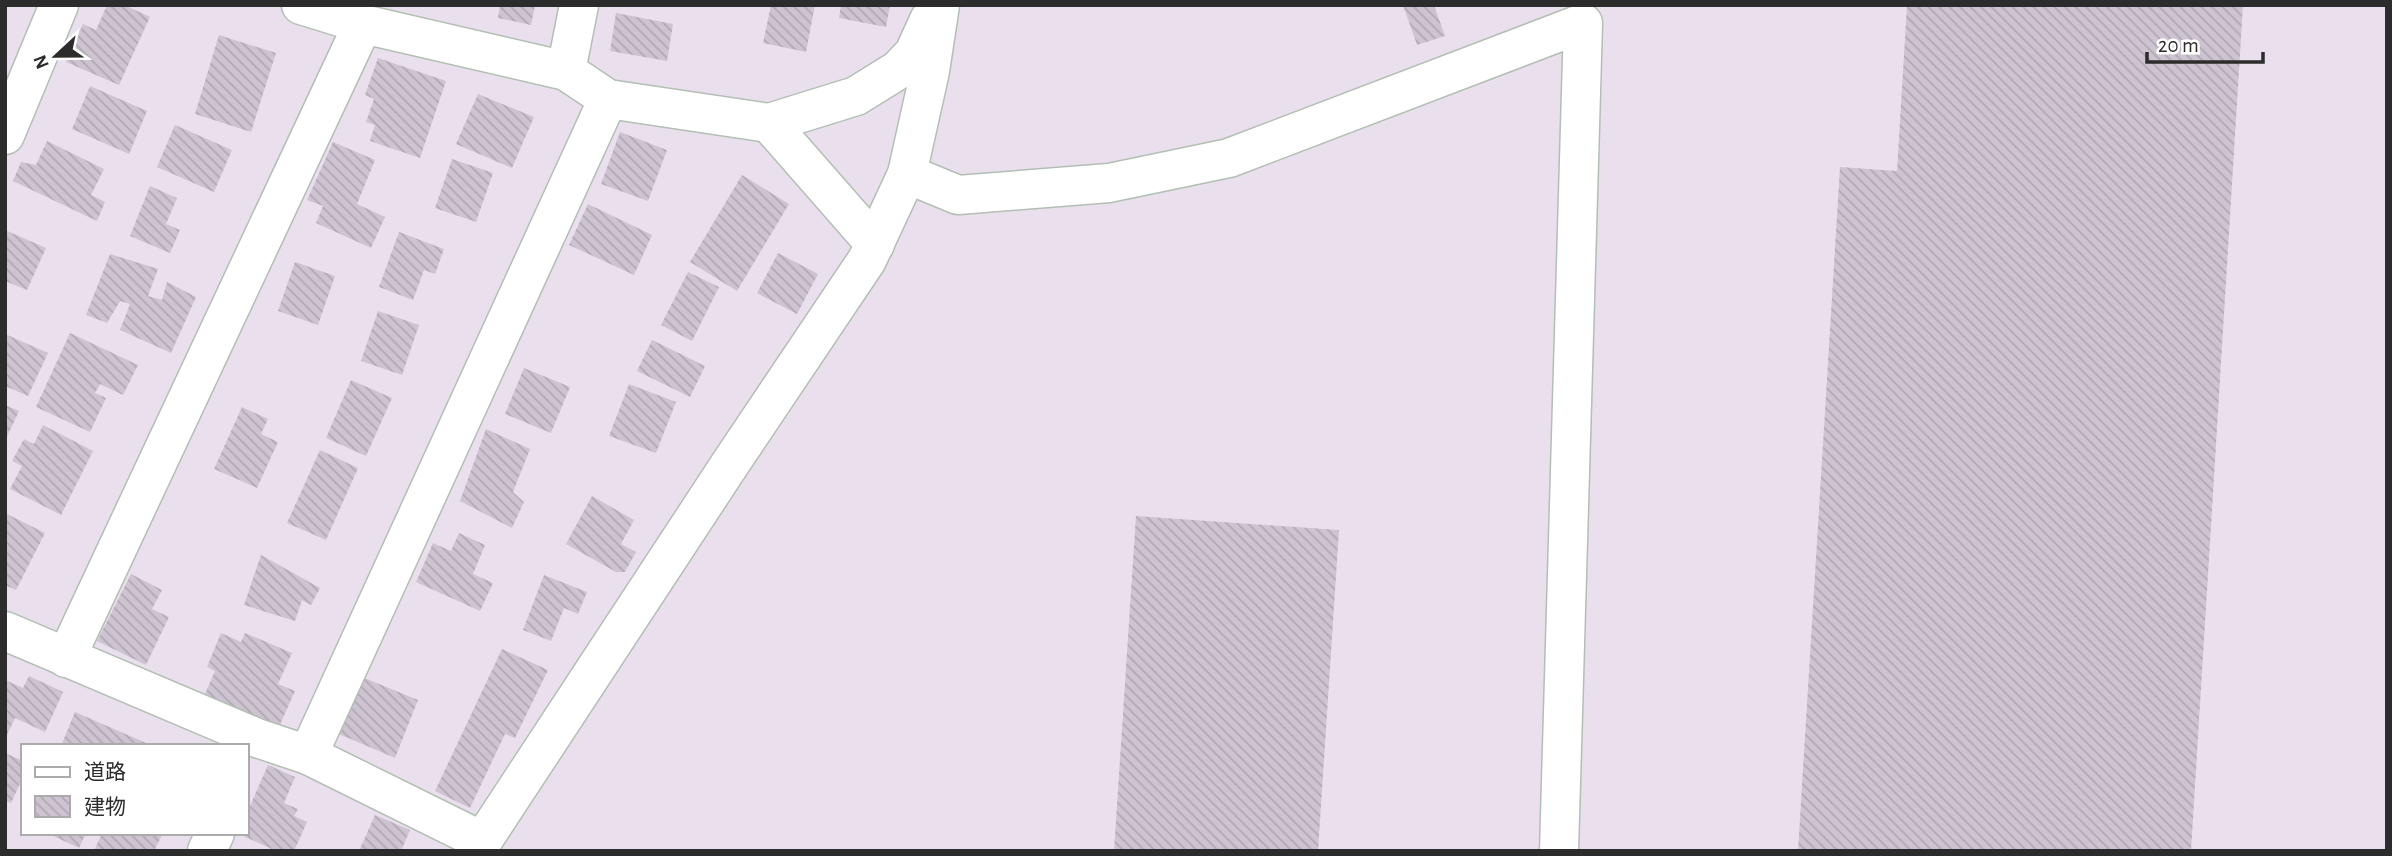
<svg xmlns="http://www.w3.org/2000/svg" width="2392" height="856" viewBox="0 0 2392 856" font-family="'Alegreya Sans','Noto Sans JP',sans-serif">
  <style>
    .building { fill: url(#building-back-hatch) }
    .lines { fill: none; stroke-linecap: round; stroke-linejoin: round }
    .minor-casing { stroke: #b2bfb3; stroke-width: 41 }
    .tertiary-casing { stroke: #b2bfb3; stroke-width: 41 }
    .minor { stroke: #fff; stroke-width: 38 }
    .tertiary { stroke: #fff; stroke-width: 38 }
  </style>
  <defs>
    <pattern id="building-back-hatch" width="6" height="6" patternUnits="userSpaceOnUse" patternTransform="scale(1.75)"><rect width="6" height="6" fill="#cec3d0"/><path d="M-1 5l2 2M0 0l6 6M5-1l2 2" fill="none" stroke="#b1a8b3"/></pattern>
  </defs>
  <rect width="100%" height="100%" fill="#eadfed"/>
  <!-- building -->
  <g class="building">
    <path d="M107,5H124L150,17L119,85L66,62L83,24L96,30Z"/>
    <path d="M500,5H535L531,25L498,18Z"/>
    <path d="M771,5H815L806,52L763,43Z"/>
    <path d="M841,5H890L886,27L839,18Z"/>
    <path d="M1403,5H1434L1445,36L1417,45Z"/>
    <path d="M1907,5H2243L2191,851H1798L1840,167L1897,171Z"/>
    <path d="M616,13L673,24L667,61L610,51Z"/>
    <path d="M219,35L276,53L251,132L195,114Z"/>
    <path d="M378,58L446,81L420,158L370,141L375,125L366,122L374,99L365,95Z"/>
    <path d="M90,86L147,111L129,154L72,129Z"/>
    <path d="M478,94L534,117L512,168L456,144Z"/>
    <path d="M175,125L232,150L214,192L157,167Z"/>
    <path d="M620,132L667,150L648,201L601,184Z"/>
    <path d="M47,141L104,169L91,195L105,202L97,221L13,181L21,162L36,165Z"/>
    <path d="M333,142L375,160L357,204L385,217L371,248L316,223L323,206L307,200Z"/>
    <path d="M452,159L493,173L476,222L435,208Z"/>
    <path d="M742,175L789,204L737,291L690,262Z"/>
    <path d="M150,186L177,198L166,224L180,230L170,253L130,236Z"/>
    <path d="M588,204L652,235L634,275L569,245Z"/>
    <path d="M5,230L46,248L27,290L5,281Z"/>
    <path d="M399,232L444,249L435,274L424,270L413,300L379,287Z"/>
    <path d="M778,253L818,274L797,314L757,293Z"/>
    <path d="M110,254L158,269L148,296L162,300L167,282L196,297L171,353L120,330L130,304L120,301L107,323L86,315Z"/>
    <path d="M295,262L335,276L318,325L278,311Z"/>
    <path d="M688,272L719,287L692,341L661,325Z"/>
    <path d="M378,311L419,325L402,375L361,361Z"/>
    <path d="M70,333L138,365L123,395L100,384L95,393L106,398L90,432L36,407Z"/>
    <path d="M5,334L48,353L28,396L5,386Z"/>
    <path d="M652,340L705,366L690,397L637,371Z"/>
    <path d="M524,368L570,387L551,433L505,414Z"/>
    <path d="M351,380L392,398L366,456L326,438Z"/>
    <path d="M629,384L676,402L656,453L609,436Z"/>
    <path d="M5,405L19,411L5,441Z"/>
    <path d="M242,407L268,419L261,434L278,442L257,488L214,469Z"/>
    <path d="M43,425L93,451L61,515L10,489L22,466L12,461L24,439L34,444Z"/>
    <path d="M486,429L530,449L513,492L524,502L512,528L460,501Z"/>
    <path d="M320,450L358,468L326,540L287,523Z"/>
    <path d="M592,496L634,520L621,544L636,552L625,572H616L566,544Z"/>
    <path d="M5,513L45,533L16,590L5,585Z"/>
    <path d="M1136,516L1339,530L1318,851H1114Z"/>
    <path d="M459,533L485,545L473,574L493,583L480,611L416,582L433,543L451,551Z"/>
    <path d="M261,555L320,588L311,605L302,600L295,621L244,605Z"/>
    <path d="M131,574L162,590L152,609L169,617L146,665L97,641Z"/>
    <path d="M544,575L587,592L578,614L564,608L551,641L523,630Z"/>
    <path d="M221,633L241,642L245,633L292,653L278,684L295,691L278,729L204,696L215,671L207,667Z"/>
    <path d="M502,649L548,670L515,738L505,734L470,808L435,791Z"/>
    <path d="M29,676L63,692L45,732L15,718L5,739V680L23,688Z"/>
    <path d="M362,677L418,700L395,758L339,734Z"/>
    <path d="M75,712L153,746H61Z"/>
    <path d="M5,753L23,761V777L11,803L5,801Z"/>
    <path d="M268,765L295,777L284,803L298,809L294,816L307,822L294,851H276L237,833H247V813Z"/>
    <path d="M375,815L410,830L401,851H359Z"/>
    <path d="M47,833H86L79,848Z"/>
    <path d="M102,833H163L154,851H94Z"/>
  </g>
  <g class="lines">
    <!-- minor casing -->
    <g class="minor-casing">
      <g id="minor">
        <path d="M566,71L579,5"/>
        <path d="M5,135L59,5"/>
        <path d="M907,174L958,195L1109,183L1229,158L1583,23L1559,851"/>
        <path d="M5,631L257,738L308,755L482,841"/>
        <path d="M66,658L363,24"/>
        <path d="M308,755L608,99"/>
        <path d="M207,851L215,833"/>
      </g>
    </g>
    <!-- tertiary casing -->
    <g class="tertiary-casing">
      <g id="tertiary">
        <path d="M301,5L363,24L566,71L608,99L769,123L856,96L898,70L914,53L929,20"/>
        <path d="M769,123L875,244"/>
        <path d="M476,851L730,464L867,260L907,174L930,71L940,5"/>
      </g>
    </g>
    <!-- minor -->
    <use href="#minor" class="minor"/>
    <!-- tertiary -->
    <use href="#tertiary" class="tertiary"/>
  </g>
  <!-- border -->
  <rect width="2392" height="856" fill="none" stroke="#2c2c2c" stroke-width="14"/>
  <!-- legend -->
  <rect x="21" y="744" width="228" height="91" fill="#ffffff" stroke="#ababab" stroke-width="2"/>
  <rect x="35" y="767" width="35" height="10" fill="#ffffff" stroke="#ababab" stroke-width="2"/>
  <text x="84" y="779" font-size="21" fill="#2c2c2c">道路</text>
  <rect x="35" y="796" width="35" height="21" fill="url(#building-back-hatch)" stroke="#ababab" stroke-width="2"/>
  <text x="84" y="814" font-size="21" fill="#2c2c2c">建物</text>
  <!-- north arrow -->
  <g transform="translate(56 56) rotate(248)" stroke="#ffffff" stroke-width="5" paint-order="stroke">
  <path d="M0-5L12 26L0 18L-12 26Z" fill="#2c2c2c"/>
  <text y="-10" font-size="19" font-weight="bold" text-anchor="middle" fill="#2c2c2c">N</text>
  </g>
  <!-- scale -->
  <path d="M2147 52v10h116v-10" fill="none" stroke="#2c2c2c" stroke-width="3.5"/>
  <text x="2158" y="52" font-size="21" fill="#2c2c2c" stroke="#ffffff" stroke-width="5" paint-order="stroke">20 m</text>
</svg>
